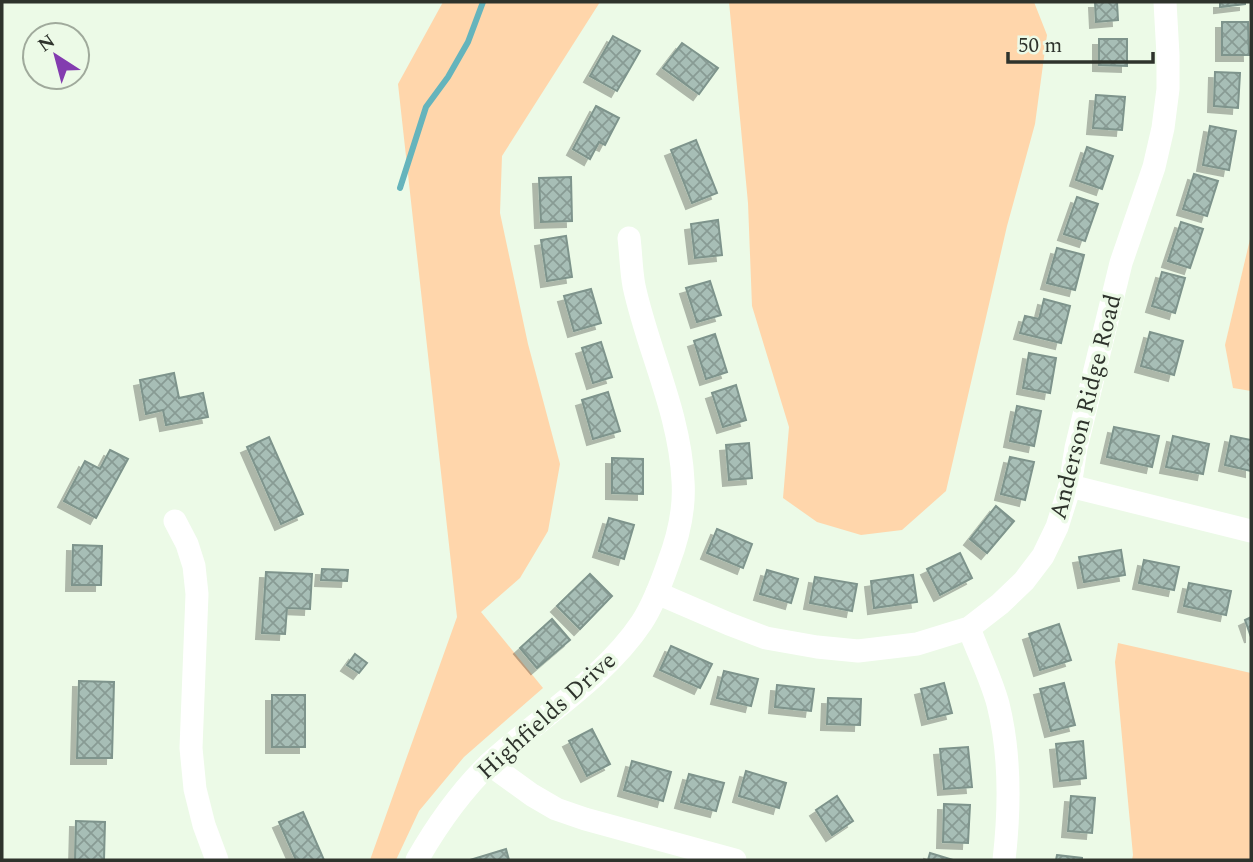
<svg xmlns="http://www.w3.org/2000/svg" width="1253" height="862" viewBox="0 0 1253 862" font-family="Spectral,serif">
  <style>
    .park { fill: #ffd6ab }
    .lines { fill: none; stroke-linecap: round; stroke-linejoin: round }
    .stream { stroke: #65b4bc; stroke-width: 6 }
    .building { fill: url(#building-cross-hatch); stroke: #7e948c; stroke-width: 2; filter: url(#shadow) }
    .street { stroke: #fff; stroke-width: 23 }
    .labels { text-anchor: middle; dominant-baseline: central; stroke-width: 7; stroke-linejoin: round; paint-order: stroke }
    .street-label { font-size: 24px; fill: #2e332c; stroke: #ecfae7 }
  </style>
  <defs>
    <pattern id="building-cross-hatch" width="8" height="8" patternUnits="userSpaceOnUse" patternTransform="scale(1.75)"><rect width="8" height="8" fill="#a7beb6"/><path d="M0 0l8 8M0 8l8-8" fill="none" stroke="#889b94"/></pattern>
    <filter id="shadow"><feDropShadow dx="-6" dy="6" stdDeviation="0" flood-color="#0004"/></filter>
  </defs>
  <rect width="100%" height="100%" fill="#ecfae7"/>
  <!-- park -->
  <g class="park">
    <path d="M443,2H600L502,156L500,213L528,344L560,464L548,531L520,578L481,612L543,688L464,757L419,811L396,860H370L457,617L398,84Z"/>
    <path d="M729,2H1034L1047,35L1035,124L1007,226L946,491L902,530L861,535L817,522L783,498L789,427L752,306L748,203Z"/>
    <path d="M1251,235V391L1233,388L1225,345Z"/>
    <path d="M1118,643L1251,673V860H1132L1133,855L1115,662Z"/>
  </g>
  <g class="lines">
    <!-- stream -->
    <path class="stream" d="M400,188L426,107L448,77L468,42L483,2"/>
  </g>
  <!-- building -->
  <g class="building">
    <path d="M1095,2H1117L1118,20L1096,22Z"/>
    <path d="M1220,2H1245V4L1220,7Z"/>
    <path d="M1222,22H1248L1249,55H1222Z"/>
    <path d="M613,36L640,51L617,91L590,76Z"/>
    <path d="M1099,39H1127V66L1099,65Z"/>
    <path d="M682,43L718,68L699,94L663,68Z"/>
    <path d="M1215,72L1240,73L1238,108L1214,106Z"/>
    <path d="M1096,95L1125,97L1122,130L1093,128Z"/>
    <path d="M596,106L619,118L605,145L599,142L590,159L573,149Z"/>
    <path d="M1210,126L1236,131L1229,170L1203,165Z"/>
    <path d="M696,140L717,193L692,203L671,150Z"/>
    <path d="M1087,147L1113,156L1102,189L1076,180Z"/>
    <path d="M1194,174L1218,181L1207,216L1183,209Z"/>
    <path d="M571,177L572,221L541,222L539,178Z"/>
    <path d="M1077,197L1098,204L1085,241L1064,234Z"/>
    <path d="M718,220L722,255L695,258L691,224Z"/>
    <path d="M1181,222L1203,229L1190,268L1168,261Z"/>
    <path d="M566,236L572,277L547,281L541,240Z"/>
    <path d="M1057,248L1084,255L1075,290L1047,283Z"/>
    <path d="M1162,272L1185,278L1175,313L1152,306Z"/>
    <path d="M710,281L721,315L697,322L686,288Z"/>
    <path d="M591,289L601,323L574,331L564,296Z"/>
    <path d="M1044,299L1070,306L1061,343L1020,333L1025,316L1039,319Z"/>
    <path d="M1150,332L1183,341L1174,375L1141,366Z"/>
    <path d="M715,334L727,372L706,379L694,341Z"/>
    <path d="M601,342L612,377L593,383L582,348Z"/>
    <path d="M1029,353L1056,358L1050,393L1023,388Z"/>
    <path d="M174,373L179,398L203,393L208,417L166,425L163,410L146,414L140,380Z"/>
    <path d="M736,385L746,420L723,427L712,393Z"/>
    <path d="M608,392L620,431L593,439L582,400Z"/>
    <path d="M1017,406L1041,411L1034,446L1010,441Z"/>
    <path d="M1114,427L1159,436L1152,467L1107,457Z"/>
    <path d="M1173,436L1209,444L1203,474L1166,467Z"/>
    <path d="M1231,436L1251,440V471L1225,465Z"/>
    <path d="M269,437L303,514L281,524L247,447Z"/>
    <path d="M749,443L752,478L729,480L726,445Z"/>
    <path d="M110,450L128,459L96,518L64,501L85,461L100,469Z"/>
    <path d="M1010,457L1034,462L1025,500L1001,494Z"/>
    <path d="M612,458L643,459V494L612,493Z"/>
    <path d="M996,506L1014,521L987,553L970,539Z"/>
    <path d="M609,518L634,525L624,559L599,551Z"/>
    <path d="M717,529L752,544L743,568L707,553Z"/>
    <path d="M73,545L102,546L101,585H72Z"/>
    <path d="M1121,550L1125,575L1084,582L1079,557Z"/>
    <path d="M960,553L972,578L940,595L927,569Z"/>
    <path d="M1144,560L1179,567L1174,590L1139,583Z"/>
    <path d="M322,569L348,570L347,581L321,580Z"/>
    <path d="M767,570L798,579L791,603L760,594Z"/>
    <path d="M266,572L312,574L310,609L287,608L285,634L262,633Z"/>
    <path d="M590,574L612,596L580,629L557,606Z"/>
    <path d="M913,575L917,602L874,608L871,581Z"/>
    <path d="M815,577L857,584L852,611L810,603Z"/>
    <path d="M1189,583L1231,591L1226,615L1184,606Z"/>
    <path d="M1251,617V637L1245,620Z"/>
    <path d="M552,619L570,640L537,668L520,648Z"/>
    <path d="M1059,624L1071,660L1040,670L1029,634Z"/>
    <path d="M671,646L712,664L700,688L660,670Z"/>
    <path d="M355,654L367,663L359,673L347,665Z"/>
    <path d="M724,671L758,679L751,706L717,698Z"/>
    <path d="M79,681L114,682L112,758H77Z"/>
    <path d="M944,683L952,713L928,719L921,689Z"/>
    <path d="M1064,683L1075,725L1051,731L1040,689Z"/>
    <path d="M777,685L814,689L811,711L775,707Z"/>
    <rect x="272" y="695" width="33" height="52"/>
    <path d="M828,698L861,699L860,725L827,724Z"/>
    <path d="M592,729L610,764L587,776L569,741Z"/>
    <path d="M1083,741L1086,778L1060,781L1056,744Z"/>
    <path d="M968,747L972,787L944,789L940,749Z"/>
    <path d="M632,761L671,772L663,801L624,790Z"/>
    <path d="M746,771L786,783L779,808L739,796Z"/>
    <path d="M689,774L724,783L716,811L681,802Z"/>
    <path d="M837,796L853,821L832,835L816,810Z"/>
    <path d="M1071,796L1095,798L1092,833L1068,831Z"/>
    <path d="M944,804L970,805L968,843L943,842Z"/>
    <path d="M303,812L324,860H296L279,822Z"/>
    <path d="M76,821L105,822L104,860H75Z"/>
    <path d="M506,849L509,860H470Z"/>
    <path d="M930,853L953,860H928Z"/>
    <path d="M1057,855L1082,858V860H1056Z"/>
  </g>
  <g class="lines">
    <!-- street -->
    <g class="street">
      <path d="M1070,486L1251,531"/>
      <path d="M175,521L187,544L194,566L197,594L191,748L195,789L204,825L217,860"/>
      <path d="M657,593L729,624L766,638L817,647L858,651L917,644L969,628L1000,604L1024,581L1043,556L1057,527L1070,486L1076,448L1121,263L1154,167L1163,128L1168,89V55L1165,2"/>
      <path d="M969,628C978,653 991,678 998,704C1011,756 1010,808 1004,860"/>
      <path d="M489,764L532,795L556,809L585,819L735,860"/>
      <path d="M417,860C437,825 460,792 490,763C539,718 605,678 642,622C653,605 661,584 668,564C678,538 685,509 683,481C680,413 648,351 634,286C631,270 631,254 629,238"/>
    </g>
  </g>
  <g class="labels">
    <!-- street labels -->
    <g class="street-label">
      <text transform="translate(1086 407) rotate(-76)">Anderson Ridge Road</text>
      <text transform="translate(547 716) rotate(-42)">Highfields Drive</text>
    </g>
  </g>
  <!-- border -->
  <rect width="1253" height="862" fill="none" stroke="#2e332c" stroke-width="7"/>
  <!-- north arrow -->
  <g transform="translate(56 56) rotate(324)"><circle r="33" fill="#ecfae7" stroke="#a0aa9c" stroke-width="2"/>
  <path d="M0-5L12 26L0 18L-12 26Z" fill="#833caf"/>
  <text y="-10" font-size="19" font-weight="bold" text-anchor="middle" fill="#2e332c">N</text>
  </g>
  <!-- scale -->
  <path d="M1008 52v10h145v-10" fill="none" stroke="#2e332c" stroke-width="3.5"/>
  <text x="1018" y="52" font-size="21" fill="#2e332c" stroke="#ecfae7" stroke-width="5" paint-order="stroke">50 m</text>
</svg>
